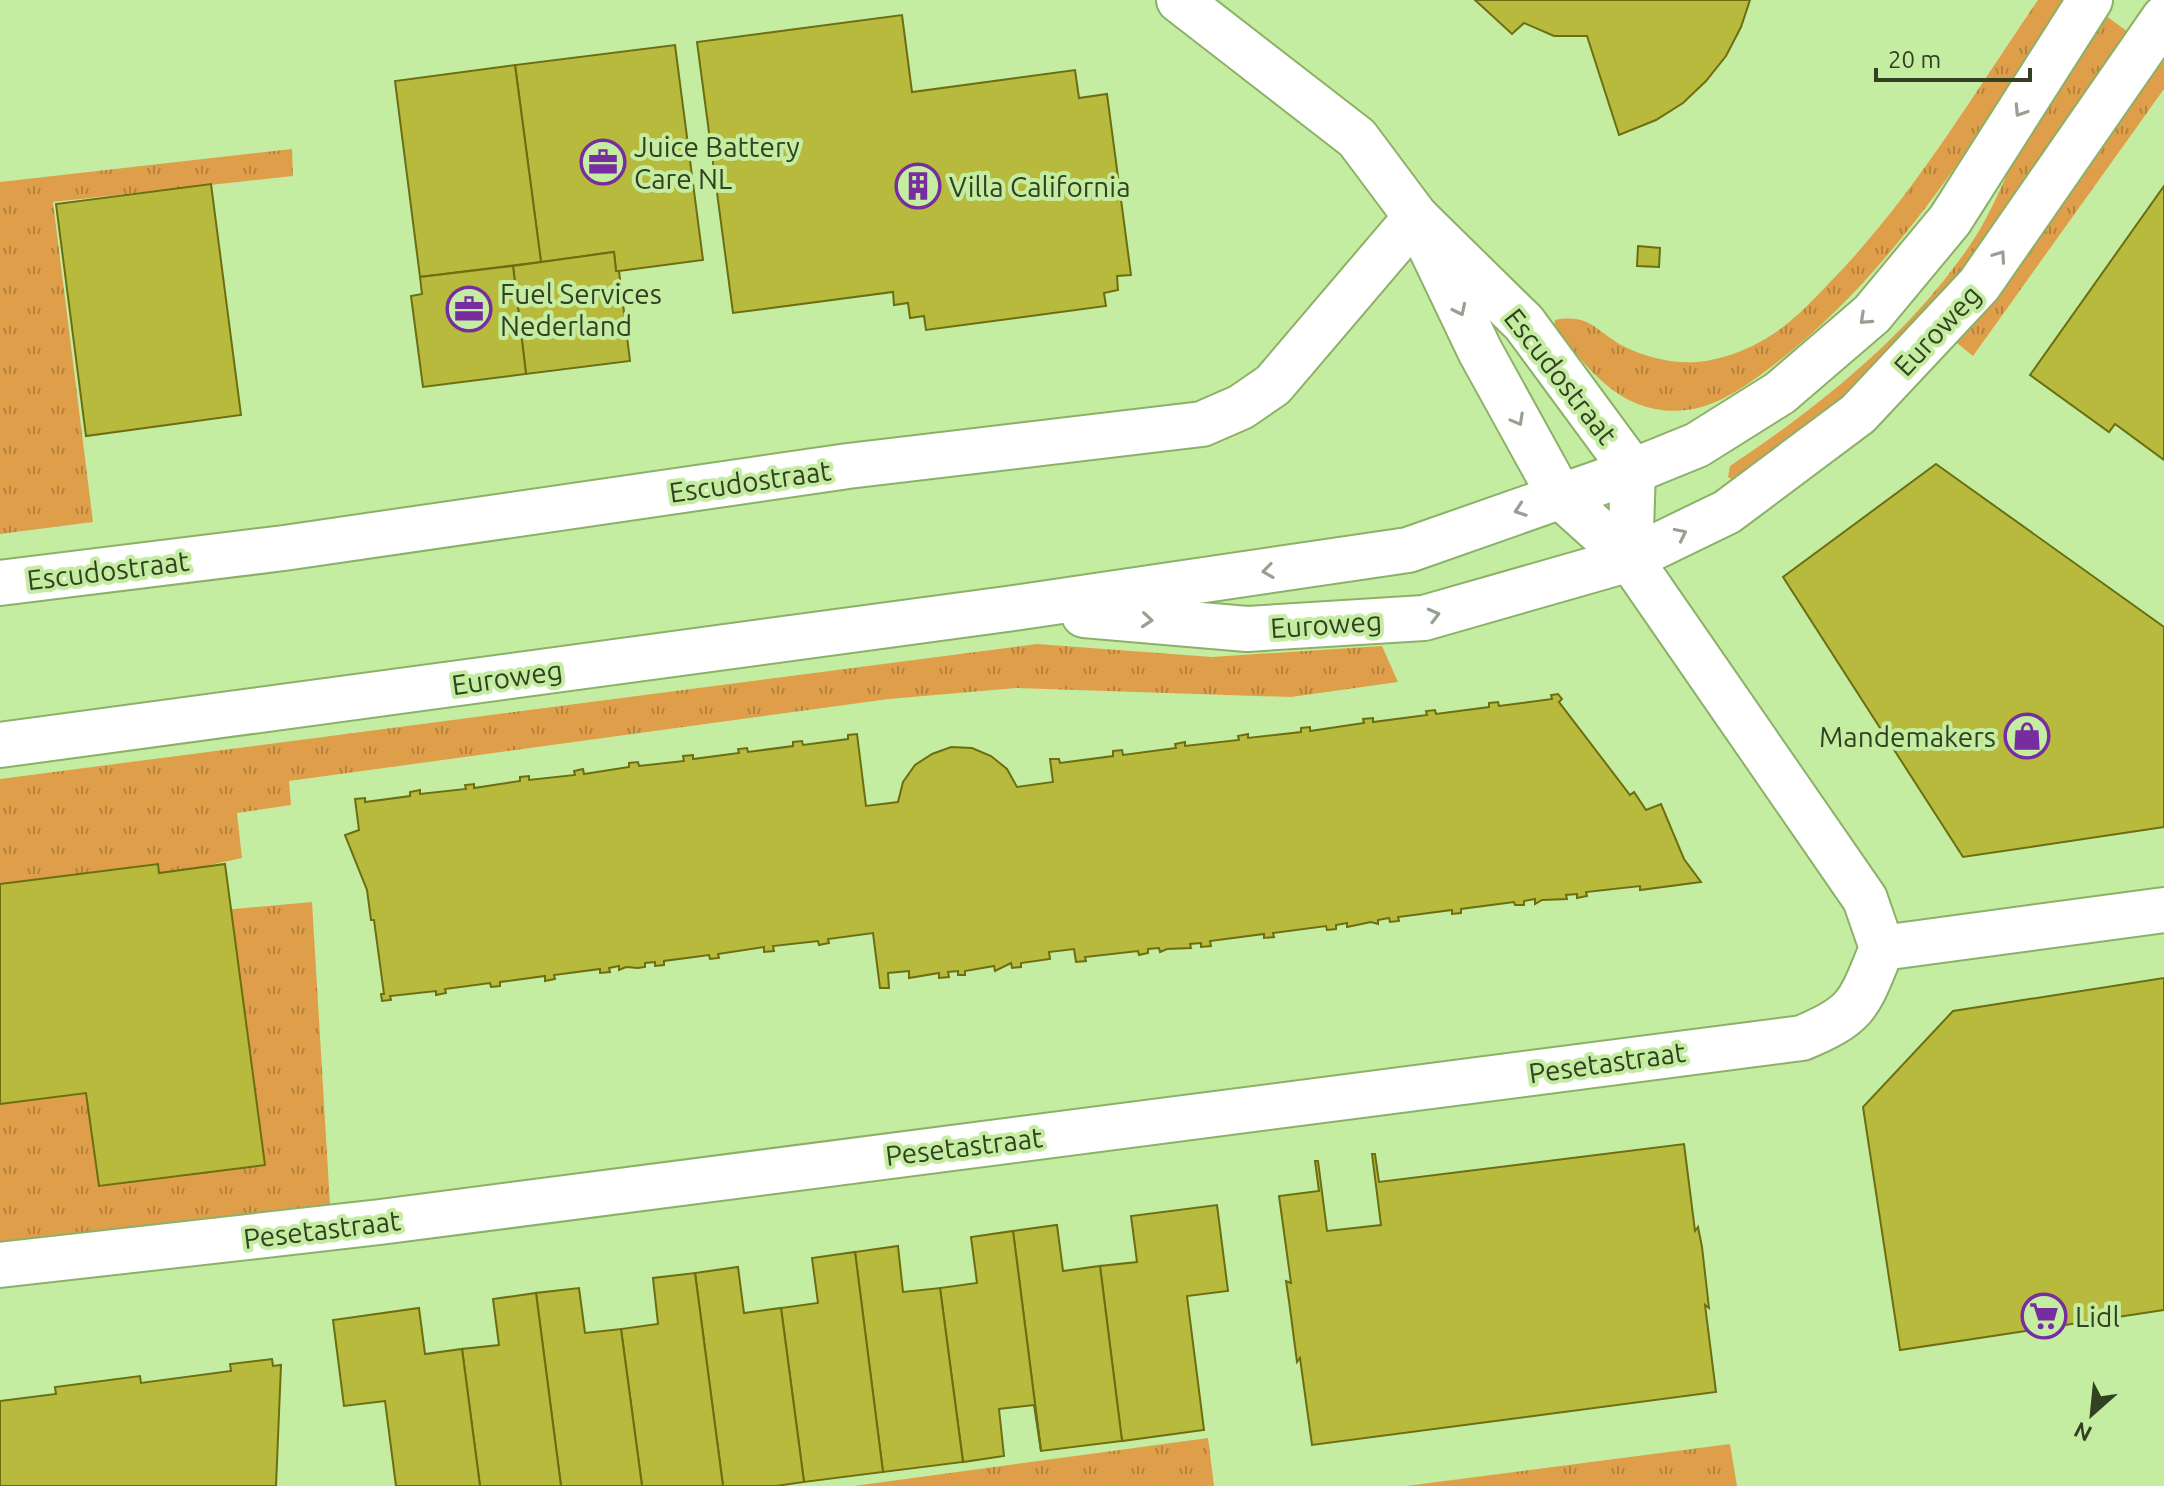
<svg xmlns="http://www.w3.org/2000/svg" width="2164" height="1486" viewBox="0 0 2164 1486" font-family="Ubuntu,sans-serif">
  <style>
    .grass { fill: url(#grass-tufts) }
    .building { fill: #b7ba3c; stroke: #6c6e12; stroke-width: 2 }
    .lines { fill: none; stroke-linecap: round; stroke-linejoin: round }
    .minor-casing { stroke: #8bb168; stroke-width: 48 }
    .minor { stroke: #fff; stroke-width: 44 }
    .oneway { stroke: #98a090 }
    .labels { text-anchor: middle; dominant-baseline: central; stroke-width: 8; stroke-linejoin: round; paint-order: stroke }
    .poi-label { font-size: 28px; fill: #314122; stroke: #c5eda1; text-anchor: start }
    .street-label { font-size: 28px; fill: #314122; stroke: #c5eda1 }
  </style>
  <defs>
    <pattern id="grass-tufts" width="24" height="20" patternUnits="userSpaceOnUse" patternTransform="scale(2)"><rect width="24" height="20" fill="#df9f4a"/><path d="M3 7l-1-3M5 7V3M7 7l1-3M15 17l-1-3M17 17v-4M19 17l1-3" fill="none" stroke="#b5833d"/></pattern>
  </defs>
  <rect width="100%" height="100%" fill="#c5eda1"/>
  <!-- grass -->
  <g class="grass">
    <path d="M2038,0H2068C1980,130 1898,271 1771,367C1737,393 1701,418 1655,409C1609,400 1582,361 1554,326L1555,320C1591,313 1597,333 1625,347C1646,357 1673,364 1696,362C1722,360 1748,350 1770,336C1794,321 1813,300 1833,279C1913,197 1973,95 2038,0Z"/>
    <path d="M2101,12L2132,35L1980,257L1863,387L1733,480L1728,477L1730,466C1819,407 1910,334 1970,245C2001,200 2018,140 2046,93C2062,65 2082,39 2101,12Z"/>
    <path d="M2157,52L2164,57V89L1973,356L1952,339Z"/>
    <path d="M292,149L293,176L53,202L93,522L0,534V182Z"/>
    <path d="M1037,644L1212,657L1382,646L1398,682L1291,697L1016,688L889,699L289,781L291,805L237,813L242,858L196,868L202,912L312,902L330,1204L0,1243V779Z"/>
    <path d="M1208,1438L1214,1486H854Z"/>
    <path d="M1730,1444L1737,1486H1406Z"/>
  </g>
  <!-- building -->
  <g class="building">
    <path d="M1475,0H1750L1741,27L1726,56L1706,81L1683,103L1656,120L1619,135L1587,36H1554L1524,23L1512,34Z"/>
    <path d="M902,15L912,92L1075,70L1079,98L1107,94L1131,275L1117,276L1118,290L1104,293L1106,306L926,330L924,316L910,318L908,303L894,305L893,292L733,313L697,42Z"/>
    <path d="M675,45L703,260L619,271H616L614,252L541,262L515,65Z"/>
    <path d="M515,65L541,262L420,277L395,81Z"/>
    <path d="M211,184L241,415L86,436L56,204Z"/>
    <path d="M2164,186V460L2115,424L2109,432L2030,375Z"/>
    <path d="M1638,246L1660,248L1659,267L1637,266Z"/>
    <path d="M614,252L616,271H619L630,361L526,374L513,266Z"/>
    <path d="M513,266L526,374L423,387L411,296L422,294L420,277Z"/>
    <path d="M1936,464L2164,627V827L1963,857L1783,577Z"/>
    <path d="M1558,694L1562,699L1559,702L1630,795L1634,792L1646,810L1661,804L1684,859L1701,882L1640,890V886L1586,892L1587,896L1577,898V894L1566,895L1567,899L1542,900L1535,904V899L1524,901V905H1515L1514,902L1461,909V913L1452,914V910L1398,917L1399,921L1390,922L1389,918L1378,920V924L1371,922L1347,927V923L1336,925V929L1327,930L1326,926L1273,933L1274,937L1264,938V934L1210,941L1211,946L1201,947V943L1190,944L1191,948L1167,949L1160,952L1159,948L1148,949V953L1139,955L1138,951L1085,957L1086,961L1076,962L1074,949L1049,952L1050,959L1021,963V967L1012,968L1011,963L995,971L994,966L965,971V975H958V971L948,972L949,977L939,978V973L909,978V971L888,973L889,988H880L873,933L828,939L829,943L819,945L818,941L773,946L774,951L764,952V947L718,954L719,958L710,959L709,955L664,961V965L655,966V962L645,963V967L638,968L626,967L619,970V966L609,968L610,972L600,973V969L554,975L555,979L545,981V976L500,982V986L491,987L490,983L445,989L446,993L436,995V991L390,996L391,1000L382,1001L381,994H384L374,920H371L367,890L345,835L359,830L355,799L365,798V802L410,796V792L420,790V794L466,789L465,785L474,784V788L520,781V777L529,776V780L575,775L574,771L583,769L584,774L629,767V763L638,762L639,766L684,761L683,756L693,755V759L739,753L738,749L747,748L748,752L793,746V742L802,741L803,745L848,739V735L857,734L866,806L898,802L903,782L915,765L932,754L951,747L972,748L991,756L1007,769L1017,787L1053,782L1050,759H1059L1060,763L1113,756V751L1122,750L1123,755L1176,748L1175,744L1185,742V746L1239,740L1238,736L1248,734V738L1301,732V728L1310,727V731L1364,723L1363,719L1373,718V722L1427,715L1426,711L1435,710L1436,714L1489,707V703L1498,702L1499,706L1552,699L1551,695Z"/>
    <path d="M158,864L159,873L225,864L265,1165L99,1186L86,1093L0,1104V884Z"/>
    <path d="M2164,978V1310L1900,1350L1863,1107L1953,1011Z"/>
    <path d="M1684,1144L1695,1231L1698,1227L1702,1247L1709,1308L1705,1305L1716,1392L1312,1445L1300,1358L1297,1362L1289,1301L1286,1281L1291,1283L1279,1196L1319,1191L1315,1161H1318L1327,1231L1381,1225L1372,1154H1375L1379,1182Z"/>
    <path d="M1217,1205L1228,1291L1187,1296L1204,1430L1122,1441L1100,1266L1137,1262L1131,1216Z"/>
    <path d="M1057,1225L1063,1271L1100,1266L1122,1441L1041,1451L1013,1231Z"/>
    <path d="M1013,1231L1041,1451L1034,1405L999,1409L1004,1456L963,1462L940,1288L977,1283L971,1237Z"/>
    <path d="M898,1246L903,1292L940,1288L963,1462L883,1472L855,1252Z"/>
    <path d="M855,1252L883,1472L804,1482L781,1308L818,1303L812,1258Z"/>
    <path d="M738,1267L744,1313L781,1308L804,1482L776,1486H723L695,1273Z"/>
    <path d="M695,1273L723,1486H642L621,1329L658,1324L653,1278Z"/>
    <path d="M579,1288L585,1333L621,1329L642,1486H561L536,1293Z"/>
    <path d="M536,1293L561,1486H480L462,1349L499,1345L493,1299Z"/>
    <path d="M419,1308L425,1354L462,1349L480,1486H396L385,1401L344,1406L333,1320Z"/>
    <path d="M272,1359L273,1366L281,1365L276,1486H0V1401L56,1394L55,1387L140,1376L141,1383L231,1371L230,1364Z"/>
  </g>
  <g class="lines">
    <!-- minor casing -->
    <g class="minor-casing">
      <g id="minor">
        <path d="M1179,0L1357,138L1416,217L1524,323L1633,471L1630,559"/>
        <path d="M1416,217L1480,351L1560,496L1630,559L1865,899L1882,948"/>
        <path d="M0,583L284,548L848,466L1202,424L1241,407L1273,385L1416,217"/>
        <path d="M1084,615L1247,629L1424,618L1630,559L1727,512L1858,414L1979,285L2164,18"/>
        <path d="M0,745L1014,608L1408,550L1633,471L1697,445L1780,393L1872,314L1950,220L2090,0"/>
        <path d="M0,1265L380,1222L1802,1038C1860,1014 1859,1003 1882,948L2164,910"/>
      </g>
    </g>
    <!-- minor -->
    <use href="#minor" class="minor"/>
  </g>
  <!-- one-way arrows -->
  <defs><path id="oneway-chevron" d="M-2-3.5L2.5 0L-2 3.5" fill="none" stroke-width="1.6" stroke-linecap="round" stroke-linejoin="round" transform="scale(2)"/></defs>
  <g class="oneway">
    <use href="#oneway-chevron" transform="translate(2020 111) rotate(123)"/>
    <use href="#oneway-chevron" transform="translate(2000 256) rotate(-55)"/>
    <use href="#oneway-chevron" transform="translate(1460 310) rotate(64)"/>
    <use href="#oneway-chevron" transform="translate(1865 319) rotate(137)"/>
    <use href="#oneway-chevron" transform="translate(1518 420) rotate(61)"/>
    <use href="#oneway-chevron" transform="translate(1520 510) rotate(161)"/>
    <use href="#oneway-chevron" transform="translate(1681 534) rotate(-26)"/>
    <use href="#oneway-chevron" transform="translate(1268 571) rotate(172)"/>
    <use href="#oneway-chevron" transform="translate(1434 615) rotate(-15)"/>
    <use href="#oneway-chevron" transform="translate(1147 620) rotate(5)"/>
  </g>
  <!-- icons -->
  <defs>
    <g id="office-ring" transform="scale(2.3)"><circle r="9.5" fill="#c5eda1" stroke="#772c9f" stroke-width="1.5"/><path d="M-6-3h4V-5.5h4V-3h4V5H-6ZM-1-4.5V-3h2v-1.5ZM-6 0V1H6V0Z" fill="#772c9f"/></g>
    <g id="building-ring" transform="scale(2.3)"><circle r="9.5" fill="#c5eda1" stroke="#772c9f" stroke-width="1.5"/><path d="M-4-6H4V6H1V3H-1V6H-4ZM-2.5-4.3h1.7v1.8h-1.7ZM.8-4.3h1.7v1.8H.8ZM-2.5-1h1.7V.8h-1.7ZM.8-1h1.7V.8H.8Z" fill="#772c9f"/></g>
    <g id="shop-ring" transform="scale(2.3)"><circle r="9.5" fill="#c5eda1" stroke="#772c9f" stroke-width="1.5"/><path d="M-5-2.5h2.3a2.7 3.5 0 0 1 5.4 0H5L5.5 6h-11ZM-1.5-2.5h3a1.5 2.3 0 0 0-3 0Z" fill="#772c9f"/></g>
    <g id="supermarket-ring" transform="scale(2.3)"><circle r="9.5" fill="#c5eda1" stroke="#772c9f" stroke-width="1.5"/><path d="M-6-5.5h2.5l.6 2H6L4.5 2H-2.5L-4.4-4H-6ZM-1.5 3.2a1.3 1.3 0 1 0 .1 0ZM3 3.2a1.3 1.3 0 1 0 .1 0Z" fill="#772c9f"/></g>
  </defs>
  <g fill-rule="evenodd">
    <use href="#office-ring" x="603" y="162"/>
    <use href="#building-ring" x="918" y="186"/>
    <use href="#office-ring" x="469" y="309"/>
    <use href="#shop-ring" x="2027" y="736"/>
    <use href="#supermarket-ring" x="2044" y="1316"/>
  </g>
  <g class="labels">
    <!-- poi labels -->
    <g class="poi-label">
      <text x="634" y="146">Juice Battery<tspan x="634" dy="32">Care NL</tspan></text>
      <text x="949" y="186">Villa California</text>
      <text x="500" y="293">Fuel Services<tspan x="500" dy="32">Nederland</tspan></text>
      <text x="1996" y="736" text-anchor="end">Mandemakers</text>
      <text x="2075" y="1316">Lidl</text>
    </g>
    <!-- street labels -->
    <g class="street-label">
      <text transform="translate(1937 330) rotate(-47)">Euroweg</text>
      <text transform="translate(1561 376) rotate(52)">Escudostraat</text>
      <text transform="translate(750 481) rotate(-8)">Escudostraat</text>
      <text transform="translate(108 570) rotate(-7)">Escudostraat</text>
      <text transform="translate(1326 624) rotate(-4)">Euroweg</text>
      <text transform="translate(507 677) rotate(-8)">Euroweg</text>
      <text transform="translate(1607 1062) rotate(-8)">Pesetastraat</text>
      <text transform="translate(964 1146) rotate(-7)">Pesetastraat</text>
      <text transform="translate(322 1229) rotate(-7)">Pesetastraat</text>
    </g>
  </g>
  <!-- north arrow -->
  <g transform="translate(2092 1414) rotate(207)" stroke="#c5eda1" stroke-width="6" paint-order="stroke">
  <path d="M0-6L14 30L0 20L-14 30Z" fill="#314122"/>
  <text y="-12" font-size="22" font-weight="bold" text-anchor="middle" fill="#314122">N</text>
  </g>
  <!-- scale -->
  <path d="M1876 68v12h154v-12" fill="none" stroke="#314122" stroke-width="4"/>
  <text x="1888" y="68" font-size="24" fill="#314122" stroke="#c5eda1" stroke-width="6" paint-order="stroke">20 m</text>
</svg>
